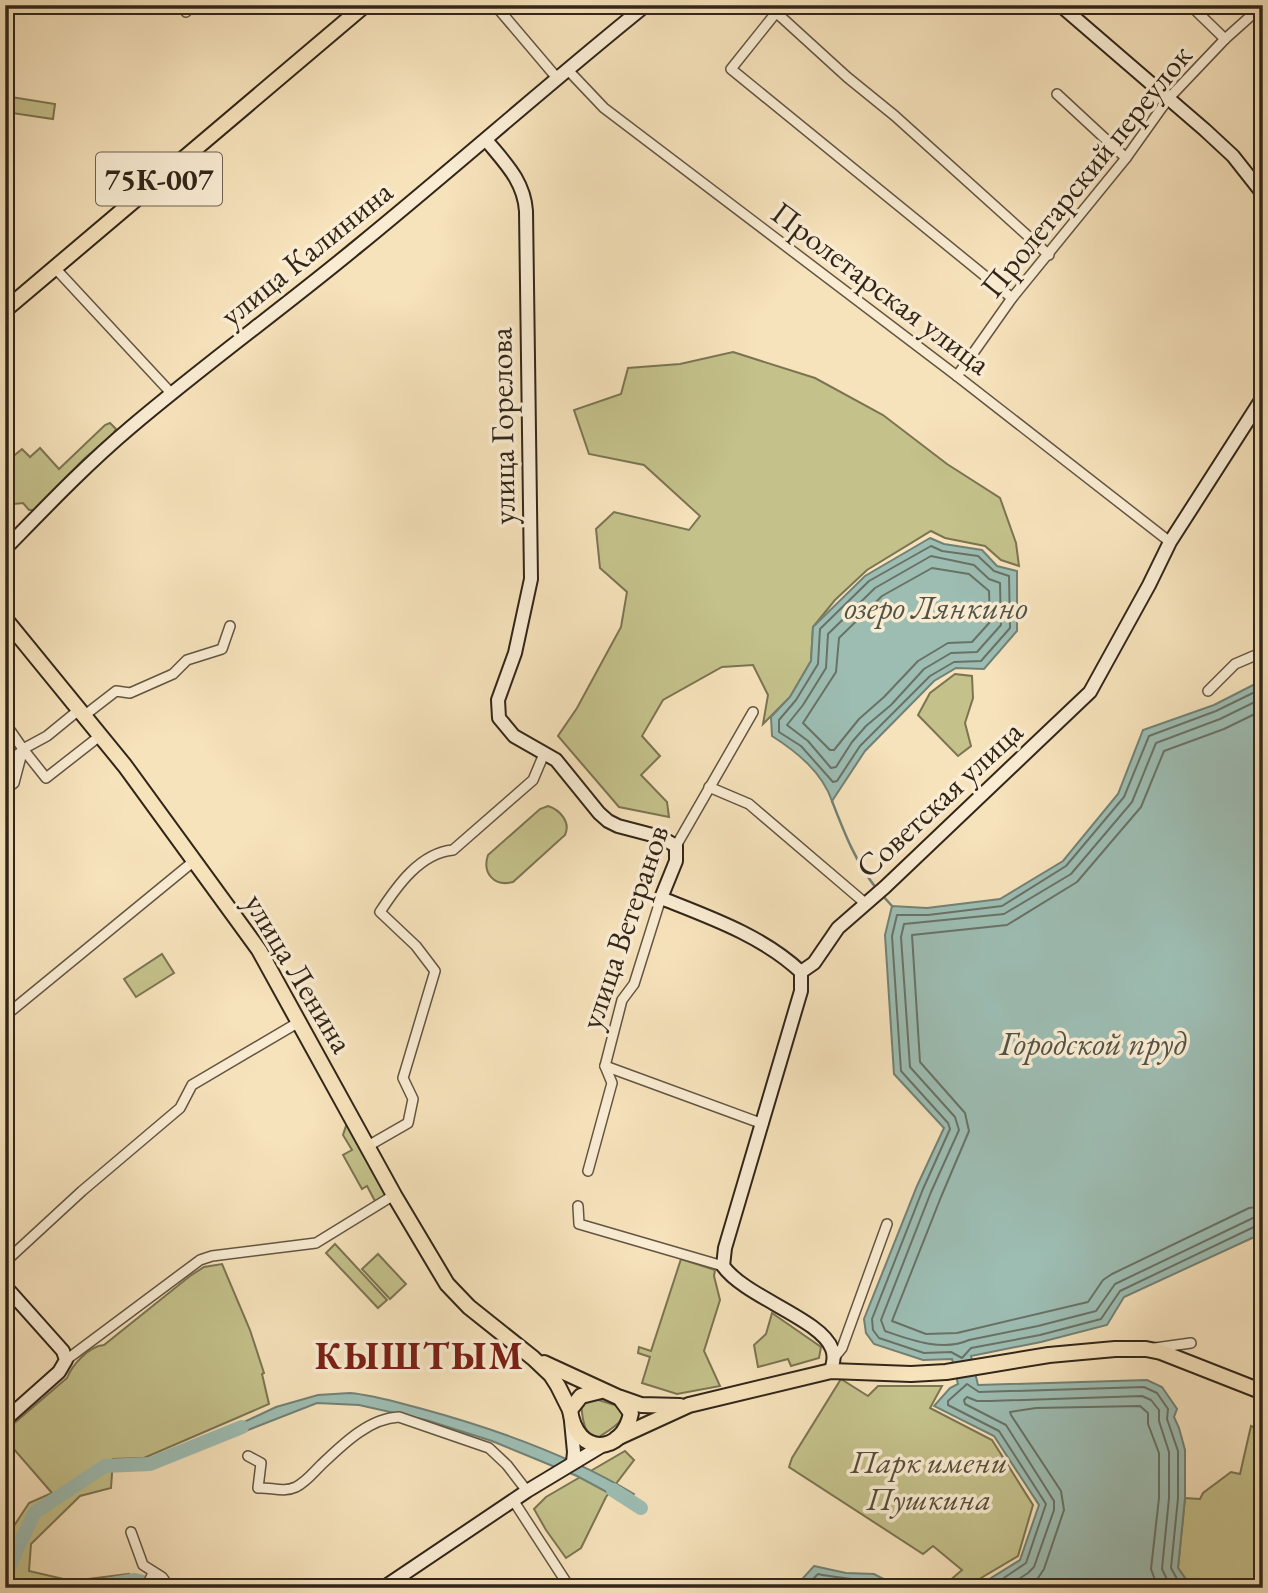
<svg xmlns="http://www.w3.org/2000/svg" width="1268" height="1593" viewBox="0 0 1268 1593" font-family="'EB Garamond',serif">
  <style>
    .green { fill: #c4c18b; stroke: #7b7452; stroke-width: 2 }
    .water { fill: #9dbdb3; stroke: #728175; stroke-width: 2 }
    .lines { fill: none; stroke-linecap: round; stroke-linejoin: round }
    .shore { stroke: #687266; stroke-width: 2 }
    .stream { stroke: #728175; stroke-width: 2.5 }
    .river { stroke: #9dbdb3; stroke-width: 14 }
    .street-casing { stroke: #635542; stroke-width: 12 }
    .secondary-casing { stroke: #322619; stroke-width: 16 }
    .primary-casing { stroke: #322619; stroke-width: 18 }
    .street { stroke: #f9ecd3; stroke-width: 9 }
    .secondary { stroke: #f9ecd3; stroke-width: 12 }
    .primary { stroke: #f6e2bb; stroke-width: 14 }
    .labels { text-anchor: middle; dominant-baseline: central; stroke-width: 7; stroke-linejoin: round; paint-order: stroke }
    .shield { fill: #f9ecd3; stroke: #6e6151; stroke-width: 2 }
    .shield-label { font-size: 30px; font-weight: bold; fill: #322619 }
    .street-label { font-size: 32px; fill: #322619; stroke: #f9ecd3 }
    .park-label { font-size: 32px; font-style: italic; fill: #564d36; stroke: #f9ecd3 }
    .water-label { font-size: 33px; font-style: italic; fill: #525347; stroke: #f9ecd3 }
    .district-label { font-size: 38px; font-weight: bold; letter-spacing: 2px; fill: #7a1f14; stroke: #f9ecd3 }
  </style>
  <rect width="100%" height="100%" fill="#f6e2bb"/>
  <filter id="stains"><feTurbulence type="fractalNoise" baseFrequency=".00286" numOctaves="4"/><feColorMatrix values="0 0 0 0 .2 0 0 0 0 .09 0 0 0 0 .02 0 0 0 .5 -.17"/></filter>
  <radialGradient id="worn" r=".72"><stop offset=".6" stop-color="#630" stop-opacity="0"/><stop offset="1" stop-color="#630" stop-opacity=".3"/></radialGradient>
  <!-- green -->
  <g class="green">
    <path d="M5,96L55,104L53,119L5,112Z"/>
    <path d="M733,352L815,378L883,415L947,464L1000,498L1016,543L1019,566L1001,560L985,546L945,538L931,531L867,570L835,600L813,627L811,661L790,697L763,724L768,695L753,665L722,667L663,700L642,736L660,756L641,775L667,802L669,817L619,807L558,736L577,708L621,627L627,592L600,568L596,529L614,512L689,530L700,516L644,465L589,454L574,410L621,394L628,368L680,364Z"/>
    <path d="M110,423L116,429L113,434L84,459L34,510H29L23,503L5,505V463L22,449L30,457L40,448L59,469L105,425Z"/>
    <path d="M955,674L972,676L973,698L965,723L971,746L958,756L918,715L930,693Z"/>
    <path d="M548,806C560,810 571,822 565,835L513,882C494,887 482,873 488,855L540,809Z"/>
    <path d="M162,954L174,973L136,997L124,979Z"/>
    <path d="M348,1120L387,1191L386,1196L376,1203L367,1186L362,1189L343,1155L352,1150L343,1135Z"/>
    <path d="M335,1244L387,1300L378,1308L326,1253Z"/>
    <path d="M378,1254L406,1284L390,1299L362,1269Z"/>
    <path d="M681,1259L715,1270L714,1276L720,1300L704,1351L720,1386L677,1394L642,1383L650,1357L638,1353L639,1347L651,1351Z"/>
    <path d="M222,1264L250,1330L264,1373L262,1374L269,1404L144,1458L113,1459L111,1488L80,1496L31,1544L29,1571L72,1581L129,1574V1588H5L6,1538L29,1503L52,1493L5,1439V1431L67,1378C72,1365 89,1346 104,1345L190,1276L204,1267Z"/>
    <path d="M772,1313L821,1347L819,1358L791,1366L788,1359L758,1367L754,1345L766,1334Z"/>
    <path d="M841,1379L868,1396L878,1386H942L930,1408L992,1440L1033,1505L1018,1556L964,1588H941L962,1570L933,1546L923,1554L789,1467L792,1458Z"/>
    <path d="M589,1397L621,1407C628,1422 610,1429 599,1437C582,1435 583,1418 581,1404Z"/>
    <path d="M1251,1426L1263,1431V1577L1223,1588H1192L1178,1568L1185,1498L1200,1499L1203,1493L1231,1472L1240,1474Z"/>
    <path d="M625,1451L634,1460L606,1497L581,1548L566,1558L546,1530L534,1509L546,1497Z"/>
  </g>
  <!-- water -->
  <g class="water">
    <path d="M930,538L944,544L982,550L997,566L1017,571V631L984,669L956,668L934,681L865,751L832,801C822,772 797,752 772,736L771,717L790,697L811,661L813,627L865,576Z"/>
    <path d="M1263,680V1233L1124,1297L1107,1325L1041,1342L971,1356L978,1385L1147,1380L1162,1387L1177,1409L1174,1417L1179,1428L1185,1450V1498L1178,1568L1192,1588H975L1020,1560L1039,1505L994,1436L934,1406L950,1388L958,1384L952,1359L923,1360L874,1344L866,1333L864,1319L917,1186L944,1128L894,1074L885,935L892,906L927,908L1000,899L1063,861L1118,794L1143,730L1214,705Z"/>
    <path d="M350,1393C373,1395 396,1402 419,1408C493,1428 568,1454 634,1494L627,1503L577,1476L492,1441L426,1420L359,1405L317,1403L225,1439V1431L276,1407L318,1395Z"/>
    <path d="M814,1566L846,1573L874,1574L901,1588H794Z"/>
  </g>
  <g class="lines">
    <!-- shore -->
    <g class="shore">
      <path d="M931,546L942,551L978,556L994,571L1009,576L1010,628L981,661L954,662L930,676L860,746L837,781L833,782L801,746L779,732V720L796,700L818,664L820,629L869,581Z"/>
      <path d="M931,556L974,565L989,579L1000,583L1001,625L977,652L951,653L924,669L891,705L866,726L852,742L836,767L831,768L808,741L787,725L803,705L826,668L828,634L875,588Z"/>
      <path d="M932,568L969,574L989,591L990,622L972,642L948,643L918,661L884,697L859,719L834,750H830L803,723L836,672L839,638L882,596Z"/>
      <path d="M1263,688L1216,711L1149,736L1124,797L1066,866L1002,906L928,915H897L892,936L901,1071L948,1123L950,1129L923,1189L872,1319L873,1330L879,1338L924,1353L951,1352L962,1358L971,1348L1040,1335L1101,1319L1120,1291L1256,1226H1263"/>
      <path d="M1263,698L1220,719L1156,743L1132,802L1071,874L1004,914L904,924L901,937L910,1067L955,1117L959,1130L931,1192L881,1320L885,1331C911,1340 943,1352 969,1340L1038,1326L1096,1311L1115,1284L1253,1218L1263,1217"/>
      <path d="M1263,710L1224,729L1164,751L1141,807L1077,882L1007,925L912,935L920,1062L965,1113L969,1131L941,1197L892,1321L926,1334L957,1333L1088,1302L1103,1280L1112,1274L1249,1208L1263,1206"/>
      <path d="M804,1588L818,1574C840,1579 865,1578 885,1588"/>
      <path d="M989,1588L1026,1563L1046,1504L999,1431L948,1405V1401L967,1384L979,1392L1144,1387L1157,1393L1168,1409L1167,1419L1178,1451V1498L1171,1568L1182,1588"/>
      <path d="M1005,1588L1028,1573L1034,1567L1054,1510V1501L1006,1425L965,1404L964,1400L967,1397L977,1401H990L1142,1396L1151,1400L1159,1410V1421L1169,1452V1498L1162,1569L1171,1588"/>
      <path d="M1024,1588L1038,1578L1044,1569L1064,1510L1061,1491L1011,1415L1010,1412L1036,1408L1140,1406L1148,1413V1424L1159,1453V1498L1151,1569L1158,1588"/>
    </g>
    <!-- stream -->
    <g class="stream">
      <path d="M832,801C844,832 855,861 876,888"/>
      <path d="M883,896L892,906"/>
    </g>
    <!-- river -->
    <g class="river">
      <path d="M613,1490L641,1508"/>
      <path d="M5,1576L34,1513L105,1466L150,1464L242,1427"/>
      <path d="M89,1588L135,1580L155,1585L157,1588"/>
    </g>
    <!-- street casing -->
    <g class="street-casing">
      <g id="street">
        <path d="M185,5L186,12"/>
        <path d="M495,5L557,78"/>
        <path d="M768,5L847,77L895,116L1049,255"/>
        <path d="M1190,5L1225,39"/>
        <path d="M775,14L731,69L1012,298"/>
        <path d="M567,69L604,108L957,376L1170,542"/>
        <path d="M1057,94L1126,158"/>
        <path d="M55,268L172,394"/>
        <path d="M957,376L1012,298L1126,158L1168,99L1225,39L1263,5"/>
        <path d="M1208,691L1235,664L1263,652"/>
        <path d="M85,715L116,691L130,693L173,674L187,660L222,649L230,626"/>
        <path d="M5,723L23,749L47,736L80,709"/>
        <path d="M5,764L22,751"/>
        <path d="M709,787L749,804L865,903"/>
        <path d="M5,790L14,783L23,749L46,778L101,735"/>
        <path d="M676,846L753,712"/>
        <path d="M5,1016L194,861"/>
        <path d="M605,1066L763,1124"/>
        <path d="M368,1146L408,1123L413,1099L403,1078L435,971L416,946L380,912C397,886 420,853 453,850L533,780L544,754"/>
        <path d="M588,1171L612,1083L605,1066L622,1000L634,984L661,898"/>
        <path d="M578,1206L579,1224L723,1266"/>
        <path d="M5,1262L82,1191L180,1108L192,1085L299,1022"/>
        <path d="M1155,1348L1191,1343"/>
        <path d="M834,1358L842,1348L887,1224"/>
        <path d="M66,1360L200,1260L212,1256L316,1243L394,1195"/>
        <path d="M248,1456L261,1463L258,1488C271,1487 283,1493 296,1487C306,1482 313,1473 321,1465C342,1445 369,1418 399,1417L489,1448L507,1465L527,1491"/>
        <path d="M513,1500L570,1588"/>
        <path d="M131,1532L143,1565L162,1577L170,1588"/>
        <path d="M146,1588L153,1573"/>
      </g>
    </g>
    <!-- secondary casing -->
    <g class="secondary-casing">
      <g id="secondary">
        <path d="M1060,5L1205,130L1233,156L1263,194"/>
        <path d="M487,141C505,163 524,181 526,211L531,579L515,653L498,700L499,718L514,736L556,760L599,813L608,821L618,826L660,837L676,846V861L661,898C709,917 763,936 801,972"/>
        <path d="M5,549C46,507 86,465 131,427C204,365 283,308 358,246C455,167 548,84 646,5"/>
        <path d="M801,972L814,963L838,928L885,887L1090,692L1149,585L1170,542L1263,397"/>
        <path d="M801,972V991L725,1248L723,1266C745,1297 821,1319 832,1349C835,1357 833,1363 831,1371"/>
        <path d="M5,1286L63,1351L66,1360L59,1372L5,1420"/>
        <path d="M571,1421L574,1452L573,1462"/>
        <path d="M383,1588L527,1491L605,1444"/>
      </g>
    </g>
    <!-- primary casing -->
    <g class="primary-casing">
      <g id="primary">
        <path d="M5,310L365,5"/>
        <path d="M5,619L125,766L259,950L394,1195L447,1284L469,1307L533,1358L551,1375L558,1386L570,1410"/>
        <path d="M544,1363L620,1398L631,1413C623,1455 576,1457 570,1410L581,1396L601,1391"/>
        <path d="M621,1398L641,1405L680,1406"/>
        <path d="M617,1438L689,1405L831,1371L911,1374L946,1372L1049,1355L1115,1349H1146L1161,1352L1263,1392"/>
      </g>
    </g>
    <!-- street -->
    <use href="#street" class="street"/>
    <!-- secondary -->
    <use href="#secondary" class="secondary"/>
    <!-- primary -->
    <use href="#primary" class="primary"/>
  </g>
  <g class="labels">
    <!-- shield labels -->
    <rect class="shield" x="96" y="152.5" width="126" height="53" rx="5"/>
    <g class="shield-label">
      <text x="159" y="179">75К-007</text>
    </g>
    <!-- street labels -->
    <g class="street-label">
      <text transform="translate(1086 171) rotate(-51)">Пролетарский переулок</text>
      <text transform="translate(306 253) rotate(-39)">улица Калинина</text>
      <text transform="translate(881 288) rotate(37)">Пролетарская улица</text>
      <text transform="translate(502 426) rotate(-91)">улица Горелова</text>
      <text transform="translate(939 799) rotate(-43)">Советская улица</text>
      <text transform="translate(624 927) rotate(-71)">улица Ветеранов</text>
      <text transform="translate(299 973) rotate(59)">улица Ленина</text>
    </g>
    <!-- park labels -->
    <g class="park-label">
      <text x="929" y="1462">Парк имени<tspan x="929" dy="37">Пушкина</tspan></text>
    </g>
    <!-- water labels -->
    <g class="water-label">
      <text x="936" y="607">озеро Лянкино</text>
      <text x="1093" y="1043">Городской пруд</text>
    </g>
    <!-- district labels -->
    <g class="district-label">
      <text x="420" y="1355">КЫШТЫМ</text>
    </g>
  </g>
  <!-- margin -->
  <rect width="1268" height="1593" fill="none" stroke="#f6e2bb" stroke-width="28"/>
  <rect x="7" y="7" width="1254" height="1579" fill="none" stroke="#322619" stroke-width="3.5"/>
  <rect x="14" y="14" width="1240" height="1565" fill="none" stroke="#322619" stroke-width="2"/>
  <rect width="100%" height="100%" filter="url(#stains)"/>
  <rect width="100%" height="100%" fill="url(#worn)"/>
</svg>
